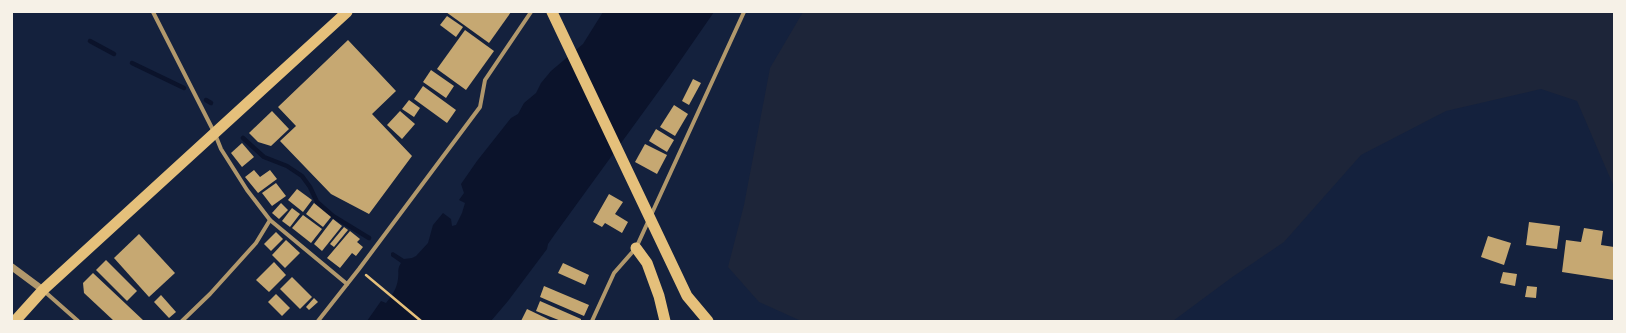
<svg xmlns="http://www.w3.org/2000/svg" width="1626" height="333" viewBox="0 0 1626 333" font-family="'Roboto Condensed',sans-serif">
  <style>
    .green { fill: #1d2539 }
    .water { fill: #0b132b }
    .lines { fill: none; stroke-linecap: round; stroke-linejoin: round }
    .stream { stroke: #0b132b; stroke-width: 4.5 }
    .building { fill: #c6a872 }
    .path { stroke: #e5c07b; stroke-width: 2.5 }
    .minor { stroke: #b1986c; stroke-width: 4 }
    .tertiary { stroke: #b1986c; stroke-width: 7 }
    .trunk { stroke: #e5c07b; stroke-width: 11 }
  </style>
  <rect width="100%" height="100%" fill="#14213d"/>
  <!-- green -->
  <path class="green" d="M803,12H1614V187L1577,101L1541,89L1446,111L1361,155L1284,242L1231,278L1173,321H801L759,302L728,267L744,205L770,68Z"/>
  <!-- water -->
  <path class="water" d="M603,12H714L669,77L555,234L548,244L547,249L508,301L491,321H367L381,301L386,303C392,296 397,288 398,279C399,272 397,269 401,263L391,256V253L393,252L404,259L412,258L416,256L428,243L433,225L443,213L451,219L452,226L456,225L462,213L465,203L459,200L464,193L461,184L477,161L511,118L518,114L524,103L536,93L541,83L551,71L583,44Z"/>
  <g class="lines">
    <!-- stream -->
    <g class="stream">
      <path d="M90,41L114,54"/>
      <path d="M132,63L184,88"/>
      <path d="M206,100L211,103"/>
      <path d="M243,138L264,157L287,166L302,176L310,187L317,202L333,216L369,238"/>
    </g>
  </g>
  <!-- building -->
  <g class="building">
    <path d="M446,12H511L489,43Z"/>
    <path d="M447,16L463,27L456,37L440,25Z"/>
    <path d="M465,30L494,51L466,90L437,69Z"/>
    <path d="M348,40L396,91L372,114L412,156L369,214L331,194L280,141L296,126L278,107Z"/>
    <path d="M431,70L454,86L446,98L423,82Z"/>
    <path d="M693,79L701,83L689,105L682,101Z"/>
    <path d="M423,86L456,110L447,123L414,99Z"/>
    <path d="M409,100L420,108L414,117L402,109Z"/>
    <path d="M674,105L688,114L675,136L660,127Z"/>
    <path d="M272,111L289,129L271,146L258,142L249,133Z"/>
    <path d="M400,111L415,124L402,139L387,125Z"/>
    <path d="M656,129L674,140L667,152L649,141Z"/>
    <path d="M242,143L254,157L242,167L231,153Z"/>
    <path d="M645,144L667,155L657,174L635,162Z"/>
    <path d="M254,170L260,177L270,170L277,179L258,193L245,177Z"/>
    <path d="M276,183L286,196L272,206L262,193Z"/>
    <path d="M297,189L312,200L303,212L288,200Z"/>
    <path d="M609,194L623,202L615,214L628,222L622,233L605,223L602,227L593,222Z"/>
    <path d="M281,203L288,210L279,219L272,213Z"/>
    <path d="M314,203L331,217L323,227L306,214Z"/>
    <path d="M292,208L300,214L290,227L282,221Z"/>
    <path d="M303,215L322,229L311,243L292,228Z"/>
    <path d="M333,219L342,226L322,251L314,244Z"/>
    <path d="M1529,222L1560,226L1557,249L1526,245Z"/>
    <path d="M344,227L348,230L334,247L330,244Z"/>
    <path d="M1584,228L1603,231L1601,245L1614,247V280L1562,272L1566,240L1581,242Z"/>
    <path d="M350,231L360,239L357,242L363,247L356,256L352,253L340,268L327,258Z"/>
    <path d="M276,232L283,239L271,251L264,244Z"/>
    <path d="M139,234L175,273L149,297L114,258Z"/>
    <path d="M1488,236L1511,243L1504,265L1481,257Z"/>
    <path d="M286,240L300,253L285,268L272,255Z"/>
    <path d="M106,260L137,291L127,301L96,270Z"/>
    <path d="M274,262L286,275L269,292L256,280Z"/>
    <path d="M563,263L589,275L585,285L558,273Z"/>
    <path d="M1503,272L1517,274L1515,286L1500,283Z"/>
    <path d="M93,273L144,321H114L84,293L83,283Z"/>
    <path d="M292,277L312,297L300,309L280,289Z"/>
    <path d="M544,286L589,305L584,316L540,297Z"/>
    <path d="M1527,286L1537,287L1536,298L1525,297Z"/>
    <path d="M276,294L290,308L282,316L268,302Z"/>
    <path d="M161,295L176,312L169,318L154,302Z"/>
    <path d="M314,298L318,302L309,310L306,307Z"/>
    <path d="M540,301L581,319V321H561L536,311Z"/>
    <path d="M527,309L552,321H521Z"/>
  </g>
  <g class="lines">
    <!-- path -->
    <path class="path" d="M366,275L421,321"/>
    <!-- minor -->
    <g class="minor">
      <path d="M153,12L215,134L221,149L247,190L270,220L347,284"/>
      <path d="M44,291L78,321"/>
      <path d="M182,321L210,294L256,243L270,220"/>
      <path d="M318,321L359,269L480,107L485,80L531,12"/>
      <path d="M592,321L614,273L636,248L744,12"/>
    </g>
    <!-- tertiary -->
    <path class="tertiary" d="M12,267L43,290"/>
    <!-- trunk -->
    <g class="trunk">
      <path d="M552,12L687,296L708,321"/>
      <path d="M636,248L647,263L659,296L665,321"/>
      <path d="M15,321L43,290L347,12"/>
    </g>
  </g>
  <!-- border -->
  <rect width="1626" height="333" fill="none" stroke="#f6f1e7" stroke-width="26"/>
</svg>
